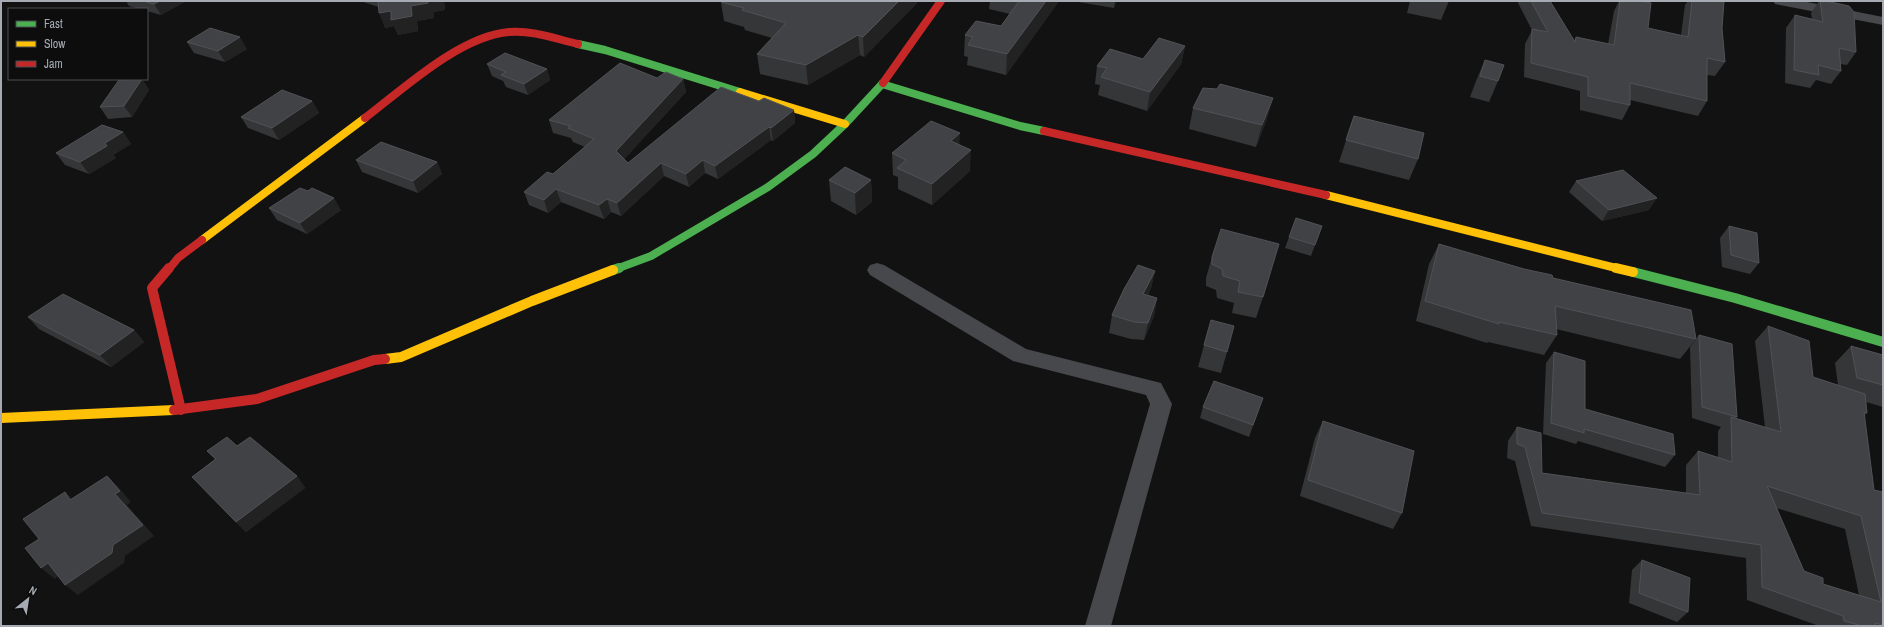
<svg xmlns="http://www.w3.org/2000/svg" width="1884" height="627" viewBox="0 0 1884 627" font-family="'Archivo Narrow',sans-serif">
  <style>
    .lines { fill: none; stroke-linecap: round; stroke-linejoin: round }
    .street { fill: #47484b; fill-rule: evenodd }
    .fast-far1 { stroke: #4caf50; stroke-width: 8 }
    .fast { stroke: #4caf50; stroke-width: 10 }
    .slow-far1 { stroke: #ffc107; stroke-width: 8 }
    .slow { stroke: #ffc107; stroke-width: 10 }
    .jam-far1 { stroke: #c62828; stroke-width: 8 }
    .jam { stroke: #c62828; stroke-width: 10 }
    .wall { fill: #353637; fill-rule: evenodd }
    .shaded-wall { fill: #222223 }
    .building { fill: #414245; stroke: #515256; fill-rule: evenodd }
  </style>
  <rect width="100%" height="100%" fill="#121213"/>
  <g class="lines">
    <!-- street -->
    <g class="street">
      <path d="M1773,1H1802L1883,17V25L1780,5L1775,4Z"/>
      <path d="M877,263L884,265L1026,349L1161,383L1172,404L1111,626H1085L1150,404L1146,395L1013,361L870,275L867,270L870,265Z"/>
    </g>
    <!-- fast-far1 -->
    <g class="fast-far1">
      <path d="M578,44L605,50L740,92"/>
      <path d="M882,84L1020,126L1044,131"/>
      <path d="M616,269L651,256L768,187L813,154L845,124L883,83"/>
    </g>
    <!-- fast -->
    <g class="fast">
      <path d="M613,270L619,268"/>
      <path d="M1633,272L1735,298L1883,342"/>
    </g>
    <!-- slow-far1 -->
    <g class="slow-far1">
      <path d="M740,92L845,124"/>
      <path d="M1326,195L1620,269"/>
      <path d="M202,240L365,118"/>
    </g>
    <!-- slow -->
    <g class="slow">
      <path d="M1616,268L1633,272"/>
      <path d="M385,359L401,357L532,301L613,270"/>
      <path d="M1,418L174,410"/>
    </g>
    <!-- jam-far1 -->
    <g class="jam-far1">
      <path d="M883,83L941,1"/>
      <path d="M365,118C403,89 460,36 509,32C533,30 556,39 578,44"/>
      <path d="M1044,131L1326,195"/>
      <path d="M169,269L178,258L202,240"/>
    </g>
    <!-- jam -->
    <g class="jam">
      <path d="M169,268L152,288L181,410"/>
      <path d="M174,410L257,399L374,360L385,359"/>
    </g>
  </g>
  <!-- wall -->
  <g class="wall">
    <path d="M126,1H186L161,15L147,11V9H140L129,6Z"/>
    <path d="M360,1H444L445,10L434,12V18L417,21L418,31L398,35L394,26L385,28L379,7Z"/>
    <path d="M721,1H917V3L864,57L860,55L808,85L760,74L757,54L772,38L745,30L744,27L724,21L721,2Z"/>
    <path d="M990,1H1059L1006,75L967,65L968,57L964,56L965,35L1001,26L1010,14L989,9Z"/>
    <path d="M1072,1H1116L1114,8Z"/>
    <path d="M1410,1H1449L1441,20L1407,13Z"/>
    <path d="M1517,1H1550L1574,41L1576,37L1608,44L1614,11L1619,1H1640L1648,28L1681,35L1685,5L1688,1H1724L1722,28L1725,62L1715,76L1707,75V101L1698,116L1630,100V105L1622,120L1580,110V91L1524,77L1525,44L1532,30Z"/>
    <path d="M1819,1H1826L1856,52L1847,65L1840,64L1841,71L1831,84L1816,80L1810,88L1785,83L1786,28L1795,15L1812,19L1811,13Z"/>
    <path d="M187,42L247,49L225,62L194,53Z"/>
    <path d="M1185,46L1181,64L1147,111L1098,95L1100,85L1095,84L1097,66L1143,59Z"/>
    <path d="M1485,60L1498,81L1489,102L1470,97L1476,81Z"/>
    <path d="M487,64L547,69L550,80L528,95L506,87L503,81L492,76Z"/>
    <path d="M657,78L683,79L686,92L624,159L628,163L759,101L794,110L795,123L773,141L771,140L718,179L705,173L689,187L664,176L621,216L611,212L604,219L561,202L548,213L529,205L524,192L553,174L585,147L573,142L571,138L553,133L549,120Z"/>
    <path d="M142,79L149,90L132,117L108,119L100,107Z"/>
    <path d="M312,101L319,113L279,140L248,128L241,117Z"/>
    <path d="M1193,108L1267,119L1256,147L1189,129Z"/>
    <path d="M1354,116L1418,159L1409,180L1339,162Z"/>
    <path d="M123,132L131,144L113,155L116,158L89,174L65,165L56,153Z"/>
    <path d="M959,145L970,171L932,205L898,189V177L893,175L892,153Z"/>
    <path d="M356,160L437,162L442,174L418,193L362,172Z"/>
    <path d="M829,180H871L872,202L856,215L831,201Z"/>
    <path d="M1576,181L1649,210L1602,221L1569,192Z"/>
    <path d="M269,208L341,210L307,234L277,220Z"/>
    <path d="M1322,226L1311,256L1285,248L1289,237Z"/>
    <path d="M1729,226L1759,263L1750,274L1722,267L1720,238Z"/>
    <path d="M1439,244L1553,278L1696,339L1680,359L1556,329L1557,335L1544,355L1488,342L1487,343L1416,321L1429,264Z"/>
    <path d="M1212,257L1263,297L1256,318L1232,313L1234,303L1217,298L1216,290L1206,286V278Z"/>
    <path d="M1155,271L1151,288L1148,295L1157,298L1154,316L1144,340L1131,339L1109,333L1112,315Z"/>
    <path d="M28,317L134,330L144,342L111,367L39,329Z"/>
    <path d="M1211,320L1227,352L1221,373L1198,367Z"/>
    <path d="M1768,326L1813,377L1838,385L1835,363L1851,346L1883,355V407L1866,402L1867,413L1864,416L1874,490L1883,492V626H1819L1747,600L1746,558L1531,526L1515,461L1507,458L1508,441L1517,427L1542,473L1686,493V465L1698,451L1718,457V431L1721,427L1692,418L1690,347L1699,335L1737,417L1736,418L1765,427L1755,341ZM1776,508L1845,529L1859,595L1823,584L1804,571Z"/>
    <path d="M1554,352L1585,409L1675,455L1665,467L1578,441L1576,444L1543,434L1546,363Z"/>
    <path d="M1263,398L1249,437L1200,418L1203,407Z"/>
    <path d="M1323,421L1402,513L1393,529L1300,496L1315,438Z"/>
    <path d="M237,446L297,476L305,488L246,532L192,477L215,459L207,451Z"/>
    <path d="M1642,560L1688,612L1677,622L1629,603L1632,570Z"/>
  </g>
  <!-- shaded-wall -->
  <g class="shaded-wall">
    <path d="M160,1H186L161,15L154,4Z"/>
    <path d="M428,1H444L445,10L434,12V18L417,21L418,31L398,35L394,26L385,28L379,13L411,6Z"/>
    <path d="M899,1H917V3L864,57L863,37Z"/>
    <path d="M1046,1H1059L1006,75L1007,54Z"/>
    <path d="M1115,1H1116L1114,8Z"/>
    <path d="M858,35L860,55L808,85L806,65Z"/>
    <path d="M240,37L247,49L225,62L218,51Z"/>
    <path d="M1185,46L1181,64L1147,111L1150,92Z"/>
    <path d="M547,69L550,80L528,95L524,84Z"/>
    <path d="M142,79L149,90L132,117L124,106Z"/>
    <path d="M683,79L686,92L620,164L616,151Z"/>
    <path d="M1273,98L1267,119L1256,147L1262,125Z"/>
    <path d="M312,101L319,113L279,140L272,128Z"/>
    <path d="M794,110L795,123L773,141L771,128Z"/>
    <path d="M769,127L771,140L718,179L715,166Z"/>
    <path d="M123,132L131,144L113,155L116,158L89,174L80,162L105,143Z"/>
    <path d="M960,133L959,154L951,141Z"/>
    <path d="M971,150L970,171L932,205V184Z"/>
    <path d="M703,160L705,173L689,187L686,174Z"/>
    <path d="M437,162L442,174L418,193L413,181Z"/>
    <path d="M661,163L664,176L621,216L617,203Z"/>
    <path d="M871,180L872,202L856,215L855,193Z"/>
    <path d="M556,189L561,202L548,213L544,200Z"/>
    <path d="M334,198L341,210L307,234L300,223Z"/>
    <path d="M1657,198L1649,210L1602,221L1609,210Z"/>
    <path d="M607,199L611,212L604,219L599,205Z"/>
    <path d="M1155,271L1151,288L1140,311L1143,294Z"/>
    <path d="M1157,298L1154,316L1144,340L1148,323Z"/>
    <path d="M134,330L144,342L111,367L100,355Z"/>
    <path d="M107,476L119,488L131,502L127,505L154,536L125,556L124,563L78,595L65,585L115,494Z"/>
    <path d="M297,476L305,488L246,532L236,522Z"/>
    <path d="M65,492L77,503L70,500Z"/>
    <path d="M48,563L61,574L55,579L41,568Z"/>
  </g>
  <!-- building -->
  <g class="building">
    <path d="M143,1H160L154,4Z"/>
    <path d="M378,1H428V3L411,6L412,16L391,20V11L379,13Z"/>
    <path d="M721,1H899L863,37L858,35L806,65L757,54L786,23L742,10L744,8L721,2Z"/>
    <path d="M1019,1H1046L1007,54L968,45L973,37L965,35L976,21L1001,26Z"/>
    <path d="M1531,1H1550L1575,42L1576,37L1614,45L1620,1H1640L1651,3L1648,28L1688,37L1692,1H1724L1722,28L1725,62L1707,58V101L1630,83V105L1588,96V77L1531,63L1532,29L1548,32Z"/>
    <path d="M1820,1H1826L1849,6L1854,12L1856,52L1839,48L1841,71L1818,65L1819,75L1794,70L1795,15L1823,22Z"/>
    <path d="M210,28L240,37L218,51L187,42Z"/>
    <path d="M1159,38L1185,46L1150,92L1101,77L1107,68L1097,66L1110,49L1143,59Z"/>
    <path d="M505,53L547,69L524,84L501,75L506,72L487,64Z"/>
    <path d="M1485,60L1504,65L1498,81L1480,76Z"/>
    <path d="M620,63L657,78L666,72L683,79L616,151L628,163L721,87L759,101L764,98L794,110L771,128L769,127L715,166L703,160L686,174L661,163L617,203L607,199L599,205L556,189L544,200L524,192L547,172L553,174L594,139L568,128L571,126L549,120Z"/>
    <path d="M142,79L124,106L100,107L119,80Z"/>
    <path d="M1220,84L1273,98L1262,125L1193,108L1203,88L1217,89Z"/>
    <path d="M282,90L312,101L272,128L241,117Z"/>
    <path d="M1354,116L1424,133L1418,159L1346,140Z"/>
    <path d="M931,121L960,133L951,141L971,150L932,184L897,168L906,160L892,153Z"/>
    <path d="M102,125L123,132L105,143L107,146L80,162L56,153Z"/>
    <path d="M381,142L437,162L413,181L356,160Z"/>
    <path d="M845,167L871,180L855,193L829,180Z"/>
    <path d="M1623,170L1657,198L1609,210L1576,181Z"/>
    <path d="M300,188L308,191L312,188L334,198L300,223L269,208Z"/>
    <path d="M1296,218L1322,226L1315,245L1289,237Z"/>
    <path d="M1729,226L1757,233L1759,263L1731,255Z"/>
    <path d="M1221,229L1279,244L1263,297L1238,292L1240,281L1223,276L1222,269L1212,264V257Z"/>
    <path d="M1439,244L1524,269L1552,275L1553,278L1691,310L1696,339L1555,306L1557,335L1499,322V324L1425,301Z"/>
    <path d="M1138,265L1155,271L1143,294L1157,298L1148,323L1134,322L1112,315L1124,289Z"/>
    <path d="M63,294L134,330L100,355L28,317Z"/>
    <path d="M1211,320L1234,326L1227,352L1204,345Z"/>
    <path d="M1768,326L1809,341L1813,377L1865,394L1867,413L1864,412L1874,490L1883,492V625L1875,623L1876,626H1862L1844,621L1843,616L1762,587L1761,545L1542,513L1525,447L1517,444V427L1541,433L1542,473L1700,495L1698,451L1732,462L1731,417L1781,432ZM1767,486L1861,516L1881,602L1823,584V578L1804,571Z"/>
    <path d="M1699,335L1732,344L1737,417L1702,407Z"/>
    <path d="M1851,346L1883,355V385L1857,378Z"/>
    <path d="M1554,352L1585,361V409L1673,434L1675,455L1584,429V433L1551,423Z"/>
    <path d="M1214,381L1263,398L1253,425L1203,407Z"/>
    <path d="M1323,421L1414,451L1402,513L1308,480Z"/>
    <path d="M227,437L237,446L250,437L297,476L236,522L192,477L216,459L207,451Z"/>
    <path d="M107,476L120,491L115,494L143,525L113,545L112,553L65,585L48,563L41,568L25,548L39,539L23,519L65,492L70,500Z"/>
    <path d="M1642,560L1690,578L1688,612L1639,593Z"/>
  </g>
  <!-- border -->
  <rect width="1884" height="627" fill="none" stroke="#a5aab3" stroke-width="4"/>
  <!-- legend -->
  <rect x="8" y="8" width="140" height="72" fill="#0d0d0e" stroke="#4a4c50"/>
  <rect x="16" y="21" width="20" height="6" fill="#4caf50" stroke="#4a4c50"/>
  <text x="44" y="28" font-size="12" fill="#a5aab3">Fast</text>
  <rect x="16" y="41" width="20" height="6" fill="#ffc107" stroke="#4a4c50"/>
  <text x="44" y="48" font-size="12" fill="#a5aab3">Slow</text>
  <rect x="16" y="61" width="20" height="6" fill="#c62828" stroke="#4a4c50"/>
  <text x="44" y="68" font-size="12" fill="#a5aab3">Jam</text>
  <!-- north arrow -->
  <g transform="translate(28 599) rotate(30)" stroke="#0d0d0e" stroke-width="3" paint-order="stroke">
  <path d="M0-3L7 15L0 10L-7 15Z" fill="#a5aab3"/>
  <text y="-6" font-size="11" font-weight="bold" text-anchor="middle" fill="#a5aab3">N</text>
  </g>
</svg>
